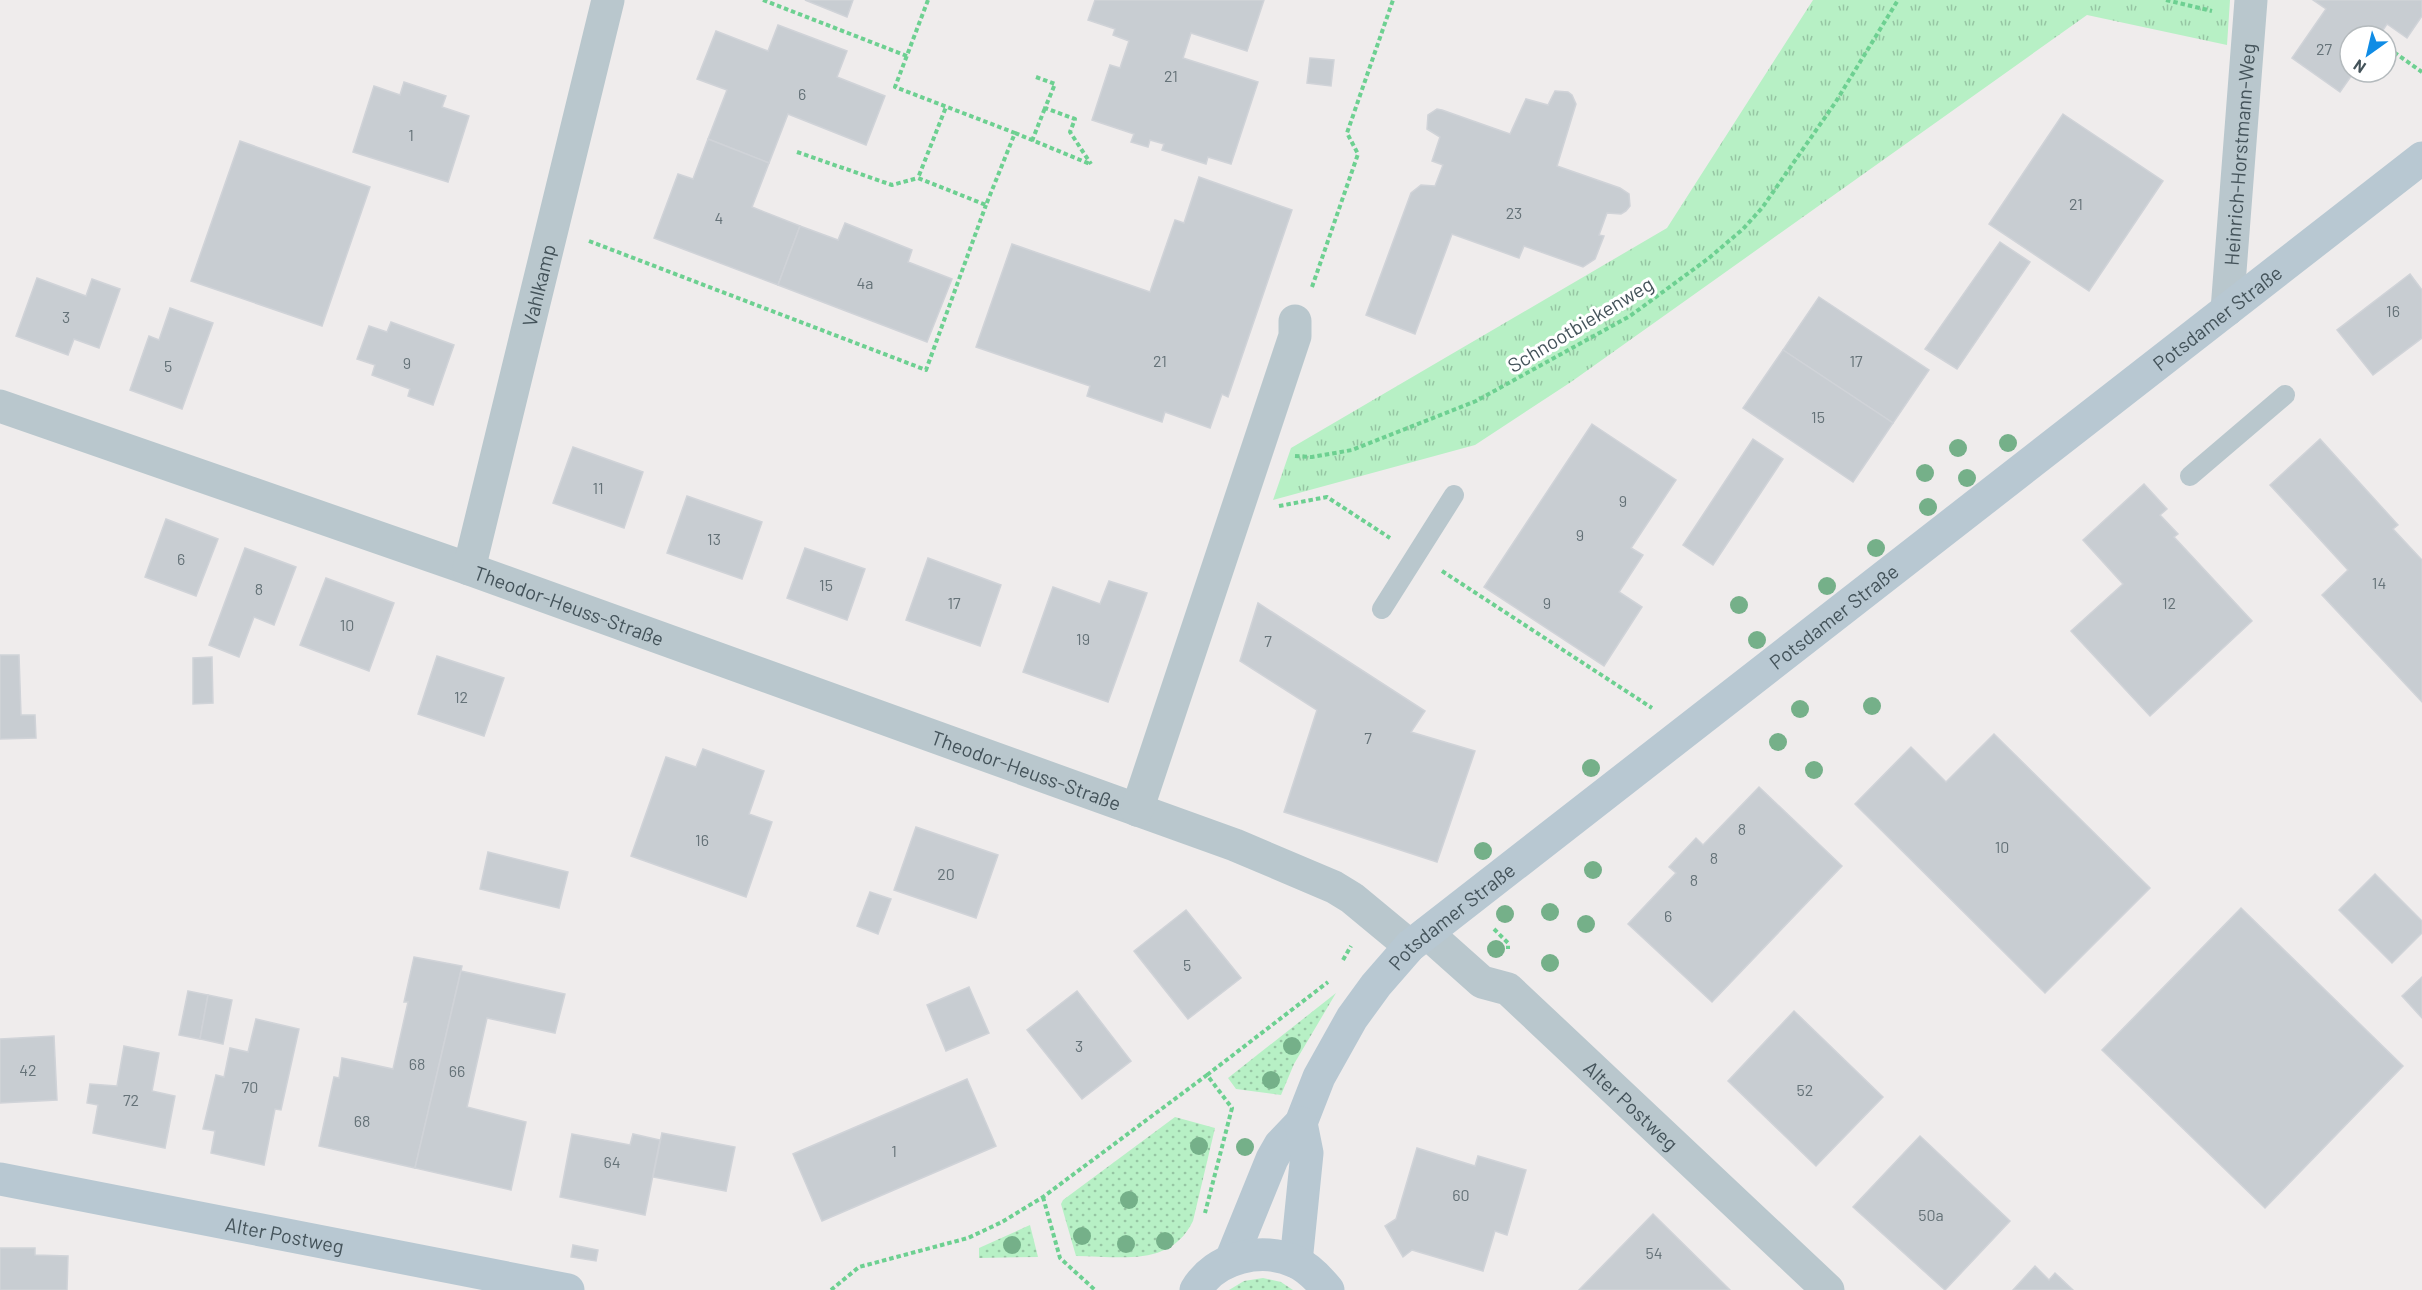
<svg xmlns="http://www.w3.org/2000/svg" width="2422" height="1290" viewBox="0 0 2422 1290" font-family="Barlow,sans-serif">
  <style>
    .grass { fill: url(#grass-dots) }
    .park { fill: url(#park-tufts) }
    .building { fill: #c8cdd2; stroke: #d0d3d8; stroke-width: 1.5 }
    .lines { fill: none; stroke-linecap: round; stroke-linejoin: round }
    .path { stroke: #6dd091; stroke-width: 4; stroke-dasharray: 4.5 3; stroke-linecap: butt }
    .lane { stroke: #b9c7cd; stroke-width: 20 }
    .street { stroke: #b9c7cd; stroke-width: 33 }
    .secondary { stroke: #b8c8d2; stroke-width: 33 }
    .tree { fill: #75b089 }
    .labels { text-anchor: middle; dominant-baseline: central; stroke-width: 6; stroke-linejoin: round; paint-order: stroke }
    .number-label { font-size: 16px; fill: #657278 }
    .street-label { font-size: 20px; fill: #44535a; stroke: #fff }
  </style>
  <defs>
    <pattern id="grass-dots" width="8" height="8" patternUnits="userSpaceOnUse" patternTransform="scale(1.5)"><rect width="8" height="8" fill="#b7f0c5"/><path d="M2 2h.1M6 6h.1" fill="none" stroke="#96c5a3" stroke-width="1.8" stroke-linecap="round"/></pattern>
    <pattern id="park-tufts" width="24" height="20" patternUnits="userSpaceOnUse" patternTransform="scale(1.5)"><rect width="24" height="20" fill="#b7f0c5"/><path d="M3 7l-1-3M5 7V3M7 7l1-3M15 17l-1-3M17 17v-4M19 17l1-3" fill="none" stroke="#96c5a3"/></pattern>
  </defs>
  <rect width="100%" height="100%" fill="#efecec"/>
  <!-- grass -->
  <g class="grass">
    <path d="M1336,993L1294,1064L1281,1095L1236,1089L1228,1078Z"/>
    <path d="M1175,1117L1215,1128L1193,1221C1170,1268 1120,1256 1076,1256L1061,1204L1063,1200Z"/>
    <path d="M1030,1225L1038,1257L979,1258V1248Z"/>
    <path d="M1263,1278L1281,1282L1293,1290H1229L1244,1281Z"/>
  </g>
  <!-- park -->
  <path class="park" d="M1813,0H2230L2227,45L2087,15L1571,382L1475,445L1273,500L1291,448L1667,228Z"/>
  <!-- building -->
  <g class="building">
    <path d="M805,0H853L847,17Z"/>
    <path d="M1095,0H1264L1247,51L1191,33L1183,58L1258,82L1231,164L1208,157L1206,164L1162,150L1164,144L1150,140L1148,147L1131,142L1134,134L1092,120L1110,65L1120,68L1129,41L1113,35L1115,29L1088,20Z"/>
    <path d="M2313,0H2422V16L2407,38L2387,24L2379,36H2350V72H2354L2340,92L2292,58L2326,9Z"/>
    <path d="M778,25L847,51L837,77L885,96L866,145L788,114L769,163L708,139L727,90L697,79L716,31L768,51Z"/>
    <path d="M1310,58L1334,60L1331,86L1307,83Z"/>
    <path d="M404,82L446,96L442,107L469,116L448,182L353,152L374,86L400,95Z"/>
    <path d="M1555,91L1568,92L1572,95L1576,104L1557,166L1620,188L1629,194L1630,206L1626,211L1621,214L1607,213L1599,235L1604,236L1595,259L1583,267L1524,246L1519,258L1452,234L1415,334L1366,315L1411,193L1421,185L1435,186L1443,165L1432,161L1440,137L1427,129L1428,115L1437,109L1442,110L1510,134L1526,99L1548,105Z"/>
    <path d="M2063,114L2163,181L2089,291L1989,224Z"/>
    <path d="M708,139L769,163L752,207L800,226L778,285L654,238L678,174L693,179Z"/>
    <path d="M240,141L370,187L322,326L191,281Z"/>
    <path d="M1199,177L1292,210L1228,397L1222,394L1210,428L1165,412L1162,422L1087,396L1090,386L976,347L1012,244L1150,292L1175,220L1184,223Z"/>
    <path d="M845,223L912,250L908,262L952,279L927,342L778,285L800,226L838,240Z"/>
    <path d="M2000,242L2030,262L1957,369L1925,349Z"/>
    <path d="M2410,274L2422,290V338L2373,375L2337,330Z"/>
    <path d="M37,278L86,296L92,279L120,289L99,348L74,339L68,355L16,336Z"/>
    <path d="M1819,297L1929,370L1893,423L1783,350Z"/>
    <path d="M170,308L213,323L182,409L130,390L149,336L159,340Z"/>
    <path d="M391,322L454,345L433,405L408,396L410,389L372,375L375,365L357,359L369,326L387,332Z"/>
    <path d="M1783,350L1893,423L1853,482L1743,408Z"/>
    <path d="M1592,424L1676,480L1631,548L1643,555L1619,592L1642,607L1604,666L1484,587Z"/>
    <path d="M1753,439L1783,459L1713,565L1683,545Z"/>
    <path d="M2320,439L2398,525L2393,529L2422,560V702L2322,595L2348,570L2270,485Z"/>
    <path d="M573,447L643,472L624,528L553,503Z"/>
    <path d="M2144,484L2167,509L2160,515L2178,534L2174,537L2252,621L2150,716L2071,631L2123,584L2083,540Z"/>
    <path d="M687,496L762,522L742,579L667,553Z"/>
    <path d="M166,519L218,539L196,596L145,577Z"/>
    <path d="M245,548L296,567L274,625L254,617L239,657L209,645Z"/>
    <path d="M805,548L865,569L847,620L787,598Z"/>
    <path d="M928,558L1001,585L980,646L906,620Z"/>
    <path d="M326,578L394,603L369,671L300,645Z"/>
    <path d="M1109,581L1147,593L1108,702L1023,672L1053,587L1100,604Z"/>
    <path d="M1258,603L1425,711L1411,732L1475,751L1437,862L1284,812L1317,710L1240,661Z"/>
    <path d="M0,655H19L21,715H35L36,738L0,739Z"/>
    <path d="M437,656L504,678L484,736L418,714Z"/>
    <path d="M212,657L213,703L193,704V658Z"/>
    <path d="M1994,734L2150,888L2045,993L1855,804L1911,747L1946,782Z"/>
    <path d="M703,749L764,771L749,814L772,822L746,897L631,856L666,757L696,767Z"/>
    <path d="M1759,787L1842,866L1712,1002L1628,924L1676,873L1669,867L1696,838L1703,845Z"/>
    <path d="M916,827L998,855L976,918L894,890Z"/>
    <path d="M488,852L568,872L559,908L480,889Z"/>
    <path d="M2375,874L2422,921V933L2392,963L2339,910Z"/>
    <path d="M870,892L891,899L878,934L857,926Z"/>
    <path d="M2241,908L2403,1066L2265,1208L2102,1050Z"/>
    <path d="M1186,910L1241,978L1188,1019L1134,951Z"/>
    <path d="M414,957L462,966L415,1168L319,1146L334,1077L339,1078L342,1058L393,1069L408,1002H404Z"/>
    <path d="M461,971L565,994L555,1033L487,1018L467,1107L526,1122L511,1190L415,1168Z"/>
    <path d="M2422,977V1018L2402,996Z"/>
    <path d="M969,987L989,1033L946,1051L927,1005Z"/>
    <path d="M188,991L208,995L200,1039L179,1035Z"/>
    <path d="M1077,991L1131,1061L1082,1099L1027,1030Z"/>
    <path d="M208,995L232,1000L223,1044L200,1039Z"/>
    <path d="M1794,1011L1883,1097L1816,1166L1728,1081Z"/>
    <path d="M256,1019L299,1029L281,1110L275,1109L264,1165L211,1153L215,1131L203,1129L216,1075L224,1077L230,1048L248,1052Z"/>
    <path d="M54,1036L57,1100L0,1103V1039Z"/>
    <path d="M124,1046L159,1053L152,1091L175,1096L165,1148L93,1133L98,1105L87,1103L90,1084L117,1086Z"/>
    <path d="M967,1079L996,1146L822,1221L793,1154Z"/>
    <path d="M662,1133L735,1147L726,1191L653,1177Z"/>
    <path d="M572,1134L630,1145L633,1134L660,1140L645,1215L560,1197Z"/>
    <path d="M1920,1136L2010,1221L1945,1290L1853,1207Z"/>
    <path d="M1417,1148L1475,1166L1478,1156L1526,1170L1507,1235L1495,1231L1483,1271L1412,1250L1403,1257L1385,1226L1396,1219Z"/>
    <path d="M1653,1214L1730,1290H1579Z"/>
    <path d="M573,1245L598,1250L596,1261L571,1257Z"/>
    <path d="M0,1248H35V1255L68,1256L67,1290H0Z"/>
    <path d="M2035,1266L2049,1280L2055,1273L2073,1290H2013Z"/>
  </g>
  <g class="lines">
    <!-- path -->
    <g class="path">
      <path d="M763,0L907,56"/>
      <path d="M928,0L895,87L1015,133L986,205L918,178L946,107"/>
      <path d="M2166,0L2212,11"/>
      <path d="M2388,48L2422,72"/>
      <path d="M1036,77L1055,84L1045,108L1075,119L1070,132L1091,164"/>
      <path d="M1015,133L1090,164"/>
      <path d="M1032,141L1045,108"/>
      <path d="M797,152L892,185L918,178"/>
      <path d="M589,241L926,370L986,205"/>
      <path d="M1312,287L1358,154L1347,133L1393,0"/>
      <path d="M1295,456L1312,457L1352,450L1476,401L1630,316L1709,258L1743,229L1762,208L1835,103L1898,0"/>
      <path d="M1279,506L1327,497L1390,538"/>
      <path d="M1442,571L1652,708"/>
      <path d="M1494,929L1508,943V949"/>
      <path d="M1343,960L1351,946"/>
      <path d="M1207,1075L1328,982"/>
      <path d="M1043,1197L1060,1258L1095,1290"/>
      <path d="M831,1290L859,1267L968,1238L1002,1222L1043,1197L1207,1075L1232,1108L1205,1213"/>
    </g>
    <!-- lane -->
    <g class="lane">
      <path d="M2190,476L2285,395"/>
      <path d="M1382,609L1454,495"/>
    </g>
    <!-- street -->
    <g class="street">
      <path id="s1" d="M2227,310L2251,0"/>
      <path id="s2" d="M0,406L469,569L1235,845L1334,887L1352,898L1410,946"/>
      <path id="s3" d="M469,569L608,0"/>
      <path d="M1137,810L1295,336V321"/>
      <path id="s4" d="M1427,933L1482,982L1508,989L1828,1290"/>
    </g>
    <!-- secondary -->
    <g class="secondary">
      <path id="s5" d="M0,1179L568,1290"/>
      <path id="s6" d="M1231,1260L1272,1159L1280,1145L1301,1123L1319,1077L1352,1018L1376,985L1410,946L2422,158"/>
      <path d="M1296,1262L1307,1153L1301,1123"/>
      <path d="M1196,1290C1215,1257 1262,1246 1296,1262C1309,1268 1319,1279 1328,1290"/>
    </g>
  </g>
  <!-- trees -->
  <g class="tree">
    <circle cx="2008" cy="443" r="9"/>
    <circle cx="1958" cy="448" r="9"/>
    <circle cx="1925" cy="473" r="9"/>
    <circle cx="1967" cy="478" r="9"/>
    <circle cx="1928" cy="507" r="9"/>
    <circle cx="1876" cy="548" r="9"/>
    <circle cx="1827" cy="586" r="9"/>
    <circle cx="1739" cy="605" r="9"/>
    <circle cx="1757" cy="640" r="9"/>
    <circle cx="1872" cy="706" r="9"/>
    <circle cx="1800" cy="709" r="9"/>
    <circle cx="1778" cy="742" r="9"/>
    <circle cx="1591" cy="768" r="9"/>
    <circle cx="1814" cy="770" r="9"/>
    <circle cx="1483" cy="851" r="9"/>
    <circle cx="1593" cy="870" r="9"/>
    <circle cx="1550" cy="912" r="9"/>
    <circle cx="1505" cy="914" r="9"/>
    <circle cx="1586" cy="924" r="9"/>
    <circle cx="1496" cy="949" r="9"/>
    <circle cx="1550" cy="963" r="9"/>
    <circle cx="1292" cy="1046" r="9"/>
    <circle cx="1271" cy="1080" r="9"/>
    <circle cx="1199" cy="1146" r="9"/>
    <circle cx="1245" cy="1147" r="9"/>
    <circle cx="1129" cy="1200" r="9"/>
    <circle cx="1082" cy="1236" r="9"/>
    <circle cx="1165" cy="1241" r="9"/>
    <circle cx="1126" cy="1244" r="9"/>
    <circle cx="1012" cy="1245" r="9"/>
  </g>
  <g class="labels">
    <!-- number labels -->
    <g class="number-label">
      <text x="2324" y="48">27</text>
      <text x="1171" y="75">21</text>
      <text x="802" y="93">6</text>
      <text x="411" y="134">1</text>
      <text x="2076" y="203">21</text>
      <text x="1514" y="212">23</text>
      <text x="719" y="217">4</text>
      <text x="865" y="282">4a</text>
      <text x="2393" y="310">16</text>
      <text x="66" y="316">3</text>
      <text x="1160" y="360">21</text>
      <text x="1856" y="360">17</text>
      <text x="407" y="362">9</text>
      <text x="168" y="365">5</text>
      <text x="1818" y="416">15</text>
      <text x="598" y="487">11</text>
      <text x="1623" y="500">9</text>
      <text x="1580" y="534">9</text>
      <text x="714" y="538">13</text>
      <text x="181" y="558">6</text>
      <text x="2379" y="582">14</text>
      <text x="826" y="584">15</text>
      <text x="259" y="588">8</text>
      <text x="954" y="602">17</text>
      <text x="1547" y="602">9</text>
      <text x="2169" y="602">12</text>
      <text x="347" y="624">10</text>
      <text x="1083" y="638">19</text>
      <text x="1268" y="640">7</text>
      <text x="461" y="696">12</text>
      <text x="1368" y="737">7</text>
      <text x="1742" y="828">8</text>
      <text x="702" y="839">16</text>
      <text x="2002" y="846">10</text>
      <text x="1714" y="857">8</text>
      <text x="946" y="873">20</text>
      <text x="1694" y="879">8</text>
      <text x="1668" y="915">6</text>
      <text x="1187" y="964">5</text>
      <text x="1079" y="1045">3</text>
      <text x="417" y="1063">68</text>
      <text x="28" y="1069">42</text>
      <text x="457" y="1070">66</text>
      <text x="250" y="1086">70</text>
      <text x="1805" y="1089">52</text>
      <text x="131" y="1099">72</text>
      <text x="362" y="1120">68</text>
      <text x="894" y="1150">1</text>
      <text x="612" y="1161">64</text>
      <text x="1461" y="1194">60</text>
      <text x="1931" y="1214">50a</text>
      <text x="1654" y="1252">54</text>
    </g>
    <!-- street labels -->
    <g class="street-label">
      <text stroke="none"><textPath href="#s1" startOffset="156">Heinrich-Horstmann-Weg</textPath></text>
      <text stroke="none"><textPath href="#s3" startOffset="292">Vahlkamp</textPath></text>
      <text stroke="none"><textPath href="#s6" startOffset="1388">Potsdamer Straße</textPath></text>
      <text transform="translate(1580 324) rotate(-31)">Schnootbiekenweg</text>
      <text stroke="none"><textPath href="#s2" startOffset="603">Theodor-Heuss-Straße</textPath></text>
      <text stroke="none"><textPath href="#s6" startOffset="902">Potsdamer Straße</textPath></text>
      <text stroke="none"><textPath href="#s2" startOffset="1089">Theodor-Heuss-Straße</textPath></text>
      <text stroke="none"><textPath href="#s6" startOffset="416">Potsdamer Straße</textPath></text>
      <text stroke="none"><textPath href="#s4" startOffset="270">Alter Postweg</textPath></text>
      <text stroke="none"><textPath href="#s5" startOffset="290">Alter Postweg</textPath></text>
    </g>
  </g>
  <!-- north arrow -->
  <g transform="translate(2368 54) rotate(214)"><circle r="28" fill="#ffffff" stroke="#b4babd" stroke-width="1.5"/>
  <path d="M0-4.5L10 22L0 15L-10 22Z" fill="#108ce5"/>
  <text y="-9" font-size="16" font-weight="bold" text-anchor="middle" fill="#44535a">N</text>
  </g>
</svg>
